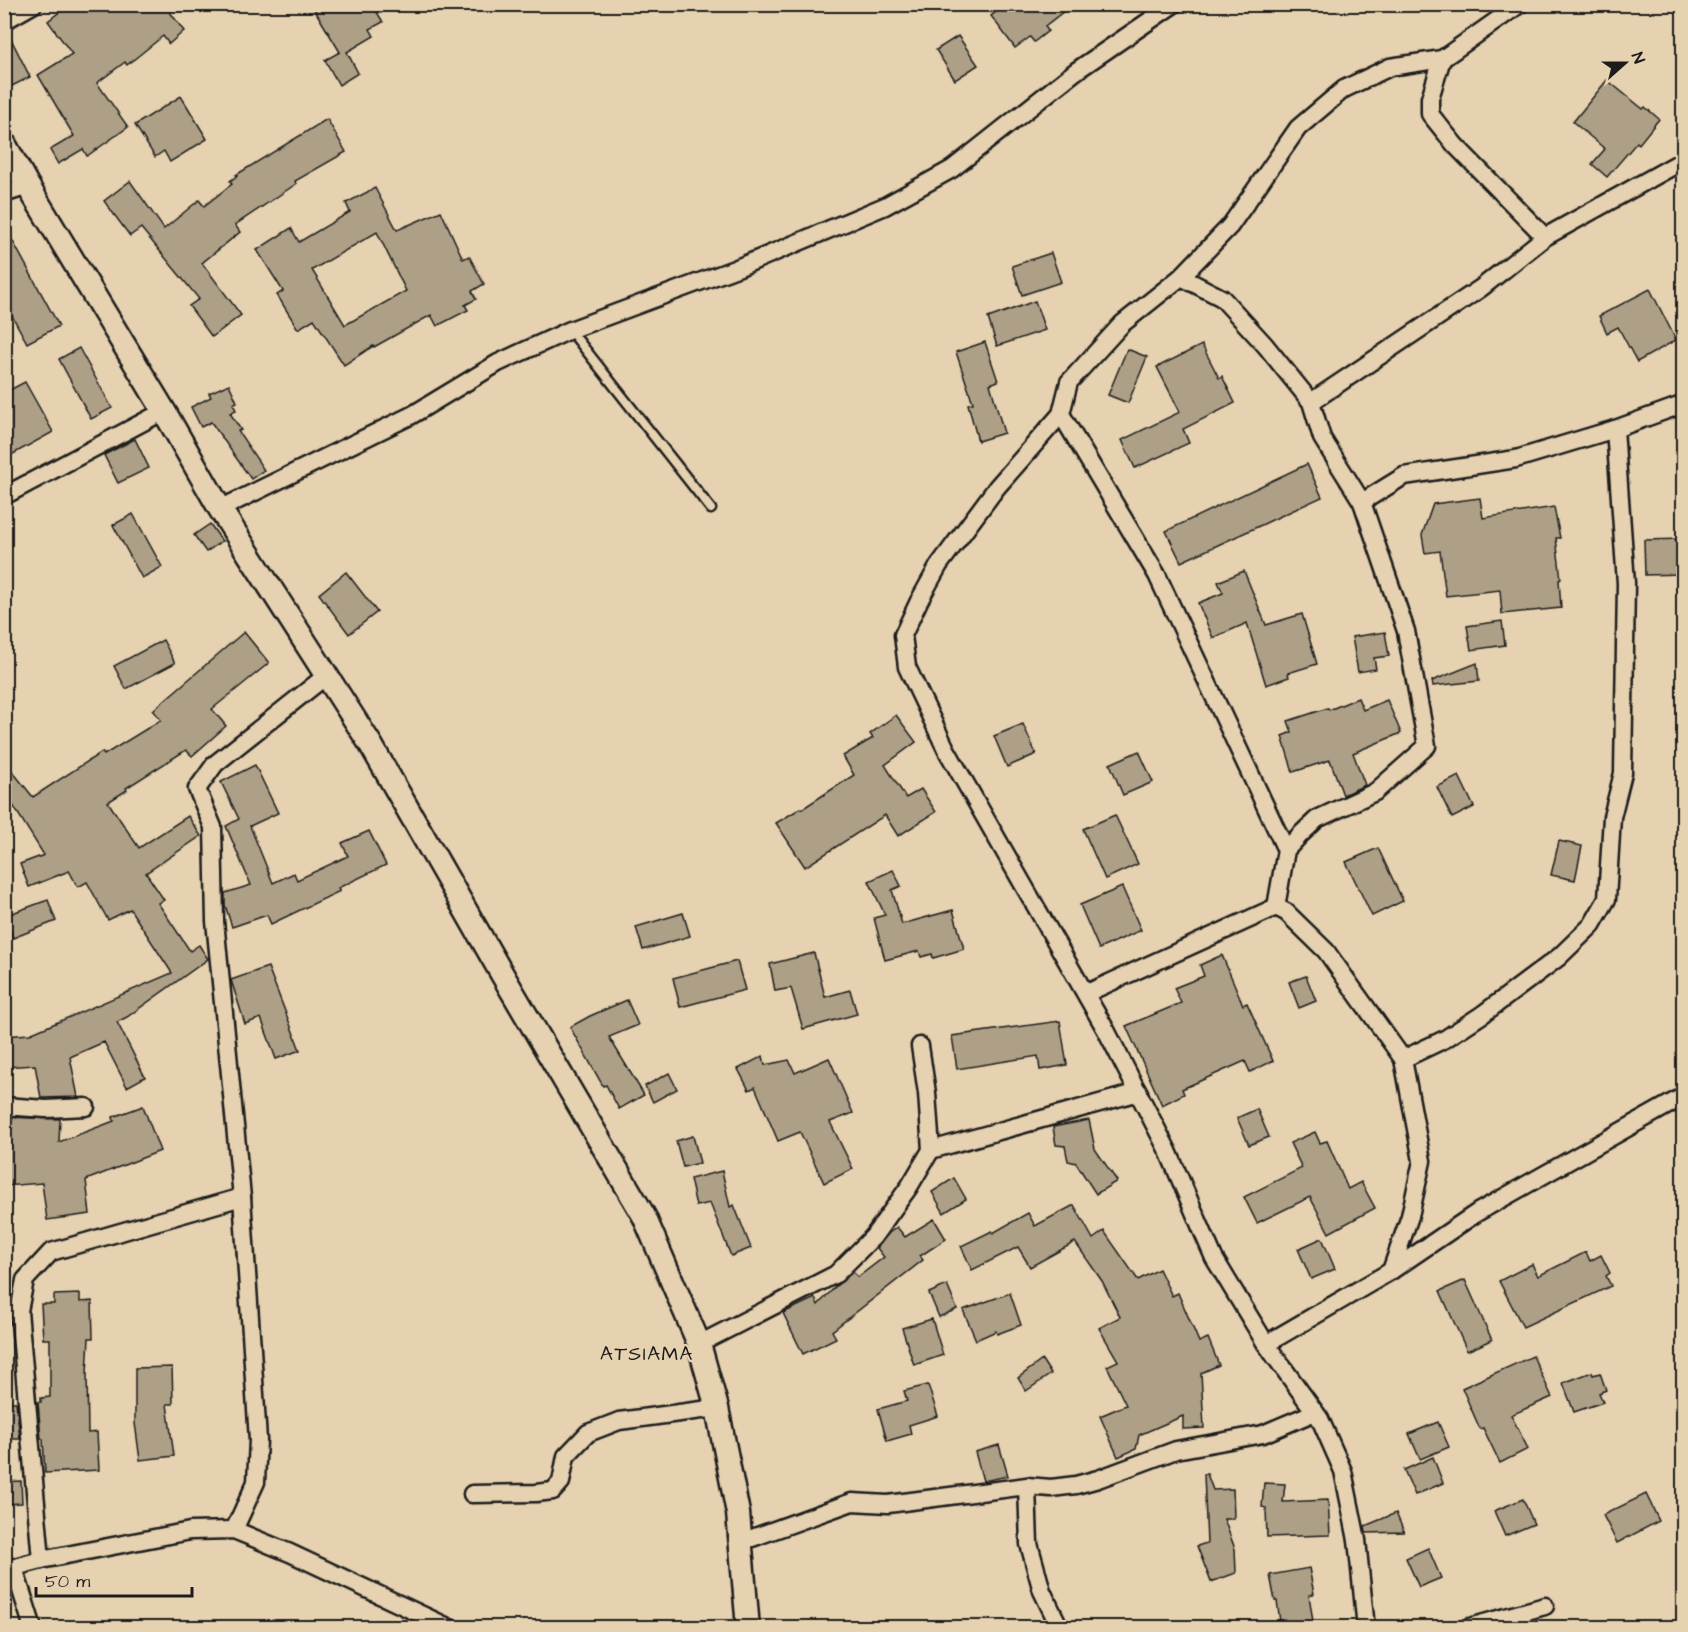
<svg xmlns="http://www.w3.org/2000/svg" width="1688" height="1632" viewBox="0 0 1688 1632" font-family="'Architects Daughter',sans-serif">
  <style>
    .building { fill: #aea087; stroke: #1c1c1c; stroke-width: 1.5; fill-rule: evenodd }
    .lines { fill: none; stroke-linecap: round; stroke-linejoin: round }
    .lane-casing { stroke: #1c1c1c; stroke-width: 13 }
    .street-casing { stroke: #1c1c1c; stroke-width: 21 }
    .secondary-casing { stroke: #1c1c1c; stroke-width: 27 }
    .lane { stroke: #e6d2b0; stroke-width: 8 }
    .street { stroke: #e6d2b0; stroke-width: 16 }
    .secondary { stroke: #e6d2b0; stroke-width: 22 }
    .labels { text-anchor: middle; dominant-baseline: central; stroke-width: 4.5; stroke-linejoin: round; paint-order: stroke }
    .quarter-label { font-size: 20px; letter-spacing: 1.5px; fill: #1c1c1c; stroke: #e6d2b0 }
  </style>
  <rect width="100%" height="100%" fill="#e6d2b0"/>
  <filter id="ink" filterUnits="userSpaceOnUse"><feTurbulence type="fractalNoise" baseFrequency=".0167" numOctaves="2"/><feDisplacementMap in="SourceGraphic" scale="12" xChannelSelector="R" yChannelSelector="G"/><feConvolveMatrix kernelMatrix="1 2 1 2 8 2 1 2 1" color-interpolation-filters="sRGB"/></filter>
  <g filter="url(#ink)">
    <!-- building -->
    <g class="building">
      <path d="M70,4H164L184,31L169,44L163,36L127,65L125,62L97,83L128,127L87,156L83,149L58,164L50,150L74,136L38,75L72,54L48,21Z"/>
      <path d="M311,4H372L383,22L370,29L374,36L347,52L358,73L339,85L325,60L340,52Z"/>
      <path d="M1006,4H1073L1045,26L1048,31L1034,42L1030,37L1015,48L991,16Z"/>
      <path d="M4,31H7L30,77L12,86L4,71Z"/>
      <path d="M958,36L978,65L955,80L936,50Z"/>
      <path d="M1607,80L1643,109L1645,107L1659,119L1639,144L1637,142L1607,177L1592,164L1605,149L1573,122Z"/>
      <path d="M181,96L207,139L170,162L164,151L155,157L135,125Z"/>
      <path d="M327,119L346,152L295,181L296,184L235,225L240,232L202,263L241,315L212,337L189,306L199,299L141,228L130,236L104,201L130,181L164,229L199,200L204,206L232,184L230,181L237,176L236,175Z"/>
      <path d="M375,188L397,230L441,211L463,259L469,256L484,284L472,291L476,299L465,305L468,310L437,326L431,315L374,347L373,346L344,365L314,319L298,329L277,295L283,291L257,250L291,228L299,242L350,212L346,203ZM377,232L406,291L345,325L312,270Z"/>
      <path d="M4,225L59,326L27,343L4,301Z"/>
      <path d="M1051,253L1061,282L1022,295L1012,266Z"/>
      <path d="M1650,289L1676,340L1637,362L1618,327L1607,333L1599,316Z"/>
      <path d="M1035,301L1045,330L997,346L988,318Z"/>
      <path d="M985,342L998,381L990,384L1004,433L978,441L968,404L973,403L956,352Z"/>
      <path d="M1202,345L1219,378L1222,376L1235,403L1183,429L1189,443L1135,468L1122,440L1180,412L1157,367Z"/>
      <path d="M79,348L112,408L91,419L59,359Z"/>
      <path d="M1127,349L1147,357L1128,403L1108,395Z"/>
      <path d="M25,382L53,432L4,459V393Z"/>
      <path d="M229,384L237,402L233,404L236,410L230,413L241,430L238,431L264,470L251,479L211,422L201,427L191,407L211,397L209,393Z"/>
      <path d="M135,439L149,468L118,483L104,455Z"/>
      <path d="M1307,464L1322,497L1181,562L1166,531Z"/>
      <path d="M1480,498L1483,518L1554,507L1560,538H1556L1561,579L1559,580L1561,608L1502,614L1500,590L1446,596L1440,551L1425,553L1422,535L1433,504Z"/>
      <path d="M133,514L162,567L142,578L113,525Z"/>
      <path d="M210,524L222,541L206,552L194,535Z"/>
      <path d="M1683,539V574L1645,575L1644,540Z"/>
      <path d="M1244,571L1266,625L1302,614L1317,664L1288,673L1289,677L1266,685L1247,623L1213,638L1198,603L1223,593L1218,582Z"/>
      <path d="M346,572L377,612L349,634L319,594Z"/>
      <path d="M1502,621L1505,645L1471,650L1467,626Z"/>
      <path d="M244,632L269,663L212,709L226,726L192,756L186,750L126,788L127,790L108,802L139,848L188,816L201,836L146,873L164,900L158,903L190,951L199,945L208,959L127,1017L117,1022L145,1077L127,1087L104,1042L70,1057L78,1097L41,1098L35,1065L4,1067V1036L30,1034L172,973L130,909L108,920L87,882L78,887L69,871L29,887L20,864L44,855L11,802L4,807V761L33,797L102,752L104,755L161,720L153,710Z"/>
      <path d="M1385,632L1389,656L1374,658L1376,669L1358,672L1352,637Z"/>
      <path d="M163,640L175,663L126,689L114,666Z"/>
      <path d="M1477,663L1479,681L1433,686L1432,681Z"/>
      <path d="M1358,698L1363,710L1387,700L1401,733L1353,753L1365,785L1343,795L1330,760L1293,772L1282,736L1292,732L1288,721L1328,708L1329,710Z"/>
      <path d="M896,715L916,742L885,765L906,798L921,789L936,812L898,836L885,815L805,867L776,823L801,808L802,809L854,775L843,756L873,738L870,734Z"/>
      <path d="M1023,724L1036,754L1007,767L994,736Z"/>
      <path d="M1139,751L1153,782L1123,795L1110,764Z"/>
      <path d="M255,765L278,813L250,826L273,883L294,873L297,880L348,856L342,843L369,831L386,865L338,888L340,891L271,924L267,915L232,927L225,905V893L251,885L226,826L239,819L221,782Z"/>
      <path d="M1459,776L1474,807L1452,818L1437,787Z"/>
      <path d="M1115,815L1138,864L1105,879L1083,829Z"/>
      <path d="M1559,841L1582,846L1575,880L1551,875Z"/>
      <path d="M1378,848L1403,901L1372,916L1346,862Z"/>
      <path d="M893,870L901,886L892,890L902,924L953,910L964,949L933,958L932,954L921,957L919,951L885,960L874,918L885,915L869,881Z"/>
      <path d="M1122,887L1141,930L1099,949L1080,905Z"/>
      <path d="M48,900L56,921L13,938L4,916Z"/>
      <path d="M683,913L690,936L643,950L636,927Z"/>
      <path d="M814,953L825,997L850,990L857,1014L803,1029L791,988L775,991L770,964Z"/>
      <path d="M1222,955L1243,1005L1247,1003L1273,1061L1250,1072L1245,1061L1182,1089L1184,1094L1162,1105L1126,1026L1181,1003L1174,988L1204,976L1200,965Z"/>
      <path d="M737,961L745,990L680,1007L673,978Z"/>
      <path d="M268,967L300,1050L276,1059L261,1018L245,1024L231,980Z"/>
      <path d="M1306,976L1316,1001L1299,1008L1289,982Z"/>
      <path d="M627,1000L638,1025L609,1037L644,1095L619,1109L606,1085L603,1086L570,1027L590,1016Z"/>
      <path d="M1060,1021L1067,1065L1040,1070L1038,1056L957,1069L952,1036Z"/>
      <path d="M763,1056L765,1065L789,1060L795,1073L829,1058L853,1113L830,1122L853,1169L824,1183L800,1132L778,1141L755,1087L749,1090L738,1069Z"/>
      <path d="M669,1073L677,1089L653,1102L645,1086Z"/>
      <path d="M143,1106L160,1151L86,1180L90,1214L47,1220L42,1183L4,1186V1117L60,1119L59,1142L114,1121L113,1117Z"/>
      <path d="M1257,1109L1269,1137L1249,1145L1237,1118Z"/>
      <path d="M1089,1120L1095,1149L1117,1181L1096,1194L1076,1163L1068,1161L1065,1146L1056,1145L1053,1127Z"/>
      <path d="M1315,1132L1320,1143L1327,1141L1348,1189L1361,1182L1375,1208L1329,1233L1310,1197L1257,1223L1244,1197L1302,1168L1290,1143Z"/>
      <path d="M693,1136L700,1163L683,1167L676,1141Z"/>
      <path d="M722,1171L730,1207L734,1205L751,1248L731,1256L710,1203L696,1206L690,1179Z"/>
      <path d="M954,1178L966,1199L944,1213L932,1192Z"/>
      <path d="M1074,1205L1093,1239L1104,1231L1138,1280L1159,1269L1172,1296L1178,1293L1199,1342L1208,1338L1219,1365L1201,1373L1204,1428L1183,1429V1416L1139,1435L1136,1449L1118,1457L1100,1416L1126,1405L1107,1366L1118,1361L1099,1328L1120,1317L1102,1281L1075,1242L1030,1267L1018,1247L972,1270L961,1246L992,1231L993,1233L1028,1213L1035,1226Z"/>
      <path d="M934,1219L946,1239L920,1256L923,1260L832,1331L836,1338L803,1354L783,1313L815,1298L818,1305L836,1286L853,1272L858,1277L884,1257L877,1248L889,1233L897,1227L905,1237Z"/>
      <path d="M1322,1238L1335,1269L1311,1279L1298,1249Z"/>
      <path d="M1586,1252L1590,1261L1601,1255L1610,1273L1606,1276L1611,1286L1523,1327L1499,1281L1532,1264L1538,1276Z"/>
      <path d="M1465,1280L1492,1340L1467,1351L1440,1291Z"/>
      <path d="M947,1285L957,1309L939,1317L929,1293Z"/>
      <path d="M1010,1293L1021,1325L997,1334L996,1331L976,1340L963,1310Z"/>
      <path d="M80,1294V1302L92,1301L93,1338H89L87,1373L88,1433L97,1432L99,1470L45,1473L43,1439H41L38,1402H41V1398L50,1397V1339H43L41,1304H54V1295Z"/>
      <path d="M932,1319L943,1355L914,1365L902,1328Z"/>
      <path d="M1533,1356L1552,1397L1511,1415L1528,1449L1500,1463L1483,1428L1480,1429L1462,1388Z"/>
      <path d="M1042,1360L1051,1374L1026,1391L1018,1378Z"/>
      <path d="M172,1367L173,1404H167L174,1456L140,1460L135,1423V1368Z"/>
      <path d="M1592,1372L1593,1375L1600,1373L1606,1390L1599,1393L1603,1402L1574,1412L1563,1383Z"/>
      <path d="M928,1385L938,1416L909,1425L911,1434L887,1441L878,1409L907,1401L904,1391Z"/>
      <path d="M4,1402H16L20,1439H4Z"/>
      <path d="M1438,1422L1449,1447L1420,1459L1409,1434Z"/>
      <path d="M999,1445L1008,1476L983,1481L975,1452Z"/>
      <path d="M1433,1457L1443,1483L1415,1495L1404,1470Z"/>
      <path d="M1204,1474H1207L1213,1490L1233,1489L1234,1519H1224L1235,1549L1236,1573L1211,1582L1197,1546L1207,1543Z"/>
      <path d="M21,1481L22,1503L4,1504V1482Z"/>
      <path d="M1264,1483L1285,1484L1283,1502L1328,1500L1330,1535L1267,1537L1266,1508L1262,1507Z"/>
      <path d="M1646,1494L1659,1521L1617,1543L1603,1515Z"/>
      <path d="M1523,1499L1534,1524L1505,1536L1494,1511Z"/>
      <path d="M1396,1513L1404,1532L1366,1533L1365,1526Z"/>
      <path d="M1428,1548L1441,1578L1419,1587L1406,1558Z"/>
      <path d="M1309,1568L1314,1594L1309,1595L1314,1628H1281L1277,1601H1275L1270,1575Z"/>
    </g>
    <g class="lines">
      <!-- lane casing -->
      <g class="lane-casing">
        <path id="lane" d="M570,330L711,509"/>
      </g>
      <!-- street casing -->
      <g class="street-casing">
        <g id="street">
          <path d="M1520,4L1442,59L1430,98V114L1455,145L1545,237"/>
          <path d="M4,21L34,4"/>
          <path d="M4,194L28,186"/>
          <path d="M1181,277L1230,226L1298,128L1344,89L1390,67L1442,59"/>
          <path d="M1311,402L1481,288L1545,237L1684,160"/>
          <path d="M1061,414L1157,575L1286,850"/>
          <path d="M4,496L164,411"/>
          <path d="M1362,502L1404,476L1516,459L1615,429L1684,404"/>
          <path d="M220,509L412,415L498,363L570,330L737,268L885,206L952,169L1076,71L1174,4"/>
          <path d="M1276,907L1286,850L1299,836L1317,819L1375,792L1427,746L1406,631L1362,502L1322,438L1311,402L1265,345L1222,298L1181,277L1122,324L1069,382L1061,414L997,487L939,565L919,601L903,635L907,667L946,749L1106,1030L1168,1151L1214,1258L1266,1344L1320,1419L1343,1471L1357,1540L1366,1628"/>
          <path d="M1087,993L1276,907L1286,912L1326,951L1403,1059L1422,1161L1410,1216L1391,1271"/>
          <path d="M1403,1059L1445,1039L1483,1014L1559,957L1592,925L1607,899L1612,817L1623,773L1626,583L1615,429"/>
          <path d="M4,1106L46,1109L86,1107"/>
          <path d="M931,1150L1139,1092"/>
          <path d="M699,1344L836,1274L873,1237L909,1187L931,1150L927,1093L920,1046"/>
          <path d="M1266,1344L1391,1271L1478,1212L1684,1096"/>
          <path d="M1027,1486L1029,1544L1042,1591L1060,1628"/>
          <path d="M472,1494L536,1493L553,1491L561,1482L566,1456L588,1433L619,1421L717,1408"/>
          <path d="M234,1530L256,1482L258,1440L242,1197L215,921L213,827L197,789L215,764L327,675"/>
          <path d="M741,1542L852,1502L888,1504L1027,1486L1051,1488L1076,1485L1098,1479L1176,1450L1263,1434L1315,1412"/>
          <path d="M41,1560L19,1311L25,1280L51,1252L242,1197"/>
          <path d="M14,1568L33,1628"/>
          <path d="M4,1570L41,1560L190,1531L234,1530L290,1553L450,1628"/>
          <path d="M1466,1628L1545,1606"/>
        </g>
      </g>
      <!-- secondary casing -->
      <g class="secondary-casing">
        <path id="secondary" d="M4,143L28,186L164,411L220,509L371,745L502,974L644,1216L699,1344L717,1408L738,1513L748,1628"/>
      </g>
      <!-- lane -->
      <use href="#lane" class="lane"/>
      <!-- street -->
      <use href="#street" class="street"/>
      <!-- secondary -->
      <use href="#secondary" class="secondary"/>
    </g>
  </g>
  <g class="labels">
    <!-- quarter labels -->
    <g class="quarter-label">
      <text x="647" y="1354">ATSIAMA</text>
    </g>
  </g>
  <!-- margin -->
  <rect width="1688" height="1632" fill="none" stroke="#e6d2b0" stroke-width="24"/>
  <rect x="12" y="12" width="1664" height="1608" fill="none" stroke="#1c1c1c" stroke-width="2" filter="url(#ink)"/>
  <!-- north arrow -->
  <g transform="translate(1625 63) rotate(69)" stroke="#e6d2b0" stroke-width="4.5" paint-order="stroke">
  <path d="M0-4.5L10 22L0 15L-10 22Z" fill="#1c1c1c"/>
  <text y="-9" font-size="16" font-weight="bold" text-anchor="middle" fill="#1c1c1c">N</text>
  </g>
  <!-- scale -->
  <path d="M36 1587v9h156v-9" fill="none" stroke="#1c1c1c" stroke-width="3"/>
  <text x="45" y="1587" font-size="18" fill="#1c1c1c" stroke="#e6d2b0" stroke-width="4.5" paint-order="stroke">50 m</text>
</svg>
